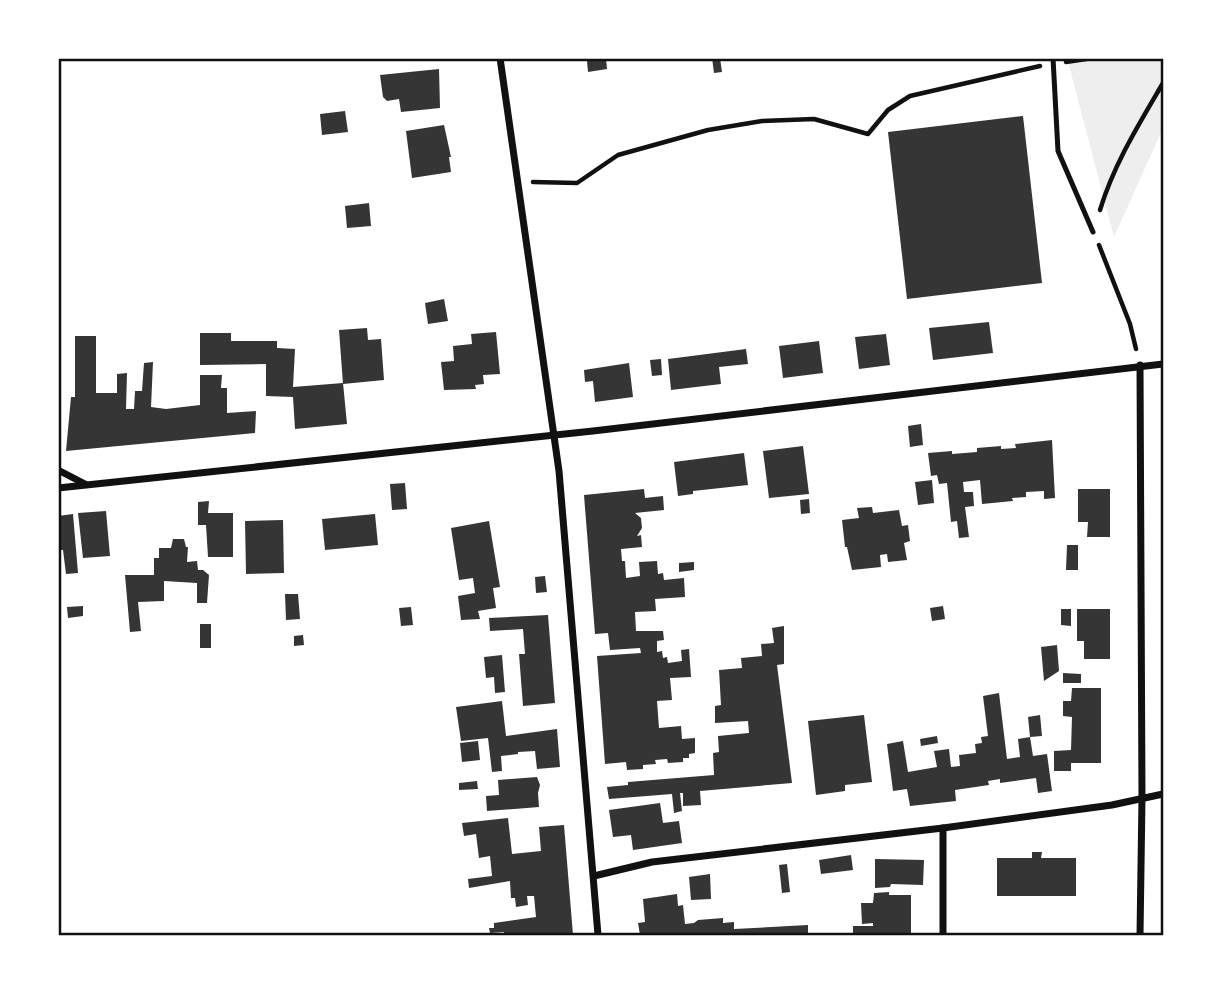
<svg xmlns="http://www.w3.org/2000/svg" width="1221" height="993" viewBox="0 0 1221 993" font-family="Jost,sans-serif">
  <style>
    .green { fill: #eee }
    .building { fill: #353535 }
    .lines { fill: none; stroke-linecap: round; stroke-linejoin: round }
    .path { stroke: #111; stroke-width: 4.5 }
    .service { stroke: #111; stroke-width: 5 }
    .minor { stroke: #111; stroke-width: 7 }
    .neatline { fill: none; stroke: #111; stroke-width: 2.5 }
  </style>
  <rect width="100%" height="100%" fill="#fff"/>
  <!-- green -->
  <path class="green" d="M1067,58H1163V128L1114,237Z"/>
  <!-- building -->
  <g class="building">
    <path d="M712,58H720L722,72L714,73Z"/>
    <path d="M606,59L607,69L588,72L587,61Z"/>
    <path d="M439,69L440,108L401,112L399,99L387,101L383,97L380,75Z"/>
    <path d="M345,111L348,132L322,135L320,114Z"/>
    <path d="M1023,116L1042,283L907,299L888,132Z"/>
    <path d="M444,125L451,157H449L451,172L412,178L406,131Z"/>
    <path d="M369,203L371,226L347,228L345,206Z"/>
    <path d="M444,299L448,321L428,324L425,303Z"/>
    <path d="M989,322L993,353L933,360L929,328Z"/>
    <path d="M367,328L368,340L381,339L384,380L343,384L339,330Z"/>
    <path d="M496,332L500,374L483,375L484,384L475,385L476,389L444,390L441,362L454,361L453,346L472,344L471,334Z"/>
    <path d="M200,333H231V341H277V348L295,349L293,387L343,383L347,424L295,429L293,397L266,396V364L200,365Z"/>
    <path d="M886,334L890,365L859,369L855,337Z"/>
    <path d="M75,336H96V393H117V374L127,373L126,409H134L135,391H142L144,363L153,362L151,407L166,409L200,405V375H222L221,388H227V413L256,411L255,433L66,451L71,397H75Z"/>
    <path d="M819,341L823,373L783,378L779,346Z"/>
    <path d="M746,349L748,364L719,367L721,384L671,390L668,359Z"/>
    <path d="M661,359L662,375L652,376L650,360Z"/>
    <path d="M629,363L633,397L595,402L593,381L585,382L584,370Z"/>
    <path d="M921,424L923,445L910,447L908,426Z"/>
    <path d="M1052,440L1055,498L1044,499V491L1026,492V497L1012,498L1013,501L982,504L980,480L963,482L964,492H973L974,506L965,507L969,537L959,538L957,521L951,522L947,483L939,484L937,475L931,476L928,453L952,451V454L977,452V448L1001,446V449L1016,448L1015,444Z"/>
    <path d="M803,446L809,494L769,498L763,451Z"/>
    <path d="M744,453L748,485L693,491V494L678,496L674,462Z"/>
    <path d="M932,480L934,503L918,505L915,482Z"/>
    <path d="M405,483L407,509L392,510L390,484Z"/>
    <path d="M644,489L645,498L663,496L664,510L635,513L641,518L642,528L637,536L641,535L642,547L621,549L622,561H625L626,578L640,576L639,562L657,561L658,574L663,573L664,580L684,578L685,597L655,599L656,611L635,612L636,631H663L664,640L657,641V652L662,651L663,658L667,657L668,663L682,661L681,650L689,649L691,677L670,678L672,700L657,701L659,728L681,726L682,739L695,738V753L689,754V758H683V762L668,763L667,759L655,760L656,764L643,765V769L627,770L626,762L605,764L597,656L641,653L640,648L610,650L608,633L595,634L584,495Z"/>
    <path d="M1078,489H1110V537H1087L1088,522H1078Z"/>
    <path d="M809,499L810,513L801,514L800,500Z"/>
    <path d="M209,501L208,513H233V557H208L206,525H198V502Z"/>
    <path d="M872,507L873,513L899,510L902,526L908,525L910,541L904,543L907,560L888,562L887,554L880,555L881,567L852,570L847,547H845L842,520L859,518L857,508Z"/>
    <path d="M106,511L110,556L83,558L78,513Z"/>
    <path d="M73,514L78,573L66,574L63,550H58V516Z"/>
    <path d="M375,514L378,545L325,550L322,519Z"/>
    <path d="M283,520L284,573L246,574L245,521Z"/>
    <path d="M489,521L500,587L493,588L496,608L478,611L480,619L461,620L458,596L475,593L473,578L459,580L451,528Z"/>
    <path d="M173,539H184L186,547H188L187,562L197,561L198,570H203L209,575L207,603H197V583L164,581V601L138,602L141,631L130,632L125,575H154V558H159V548H171Z"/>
    <path d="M1067,545H1078V570H1066Z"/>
    <path d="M694,562V570L679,572V563Z"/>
    <path d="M545,576L547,592L536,593L535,577Z"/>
    <path d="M285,594H298L300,619L286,620Z"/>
    <path d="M83,606V616L68,618L67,607Z"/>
    <path d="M943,606L945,619L932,621L930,608Z"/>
    <path d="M411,607L413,625L401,626L399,608Z"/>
    <path d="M1061,609H1071V626L1061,625Z"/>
    <path d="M1077,609H1110V659H1084V641H1077Z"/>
    <path d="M548,615L555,703L523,706L519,654H525L523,629L490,631L489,618Z"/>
    <rect x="200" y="624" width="11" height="24"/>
    <path d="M784,626V664L777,665L792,783L700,791L701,805L683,806V793H680L682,811L674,813L672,794L609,799L607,787L628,785V782L714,775L713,753L719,752L718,736L749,733L748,721L715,723V706L721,705L719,670L742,668L741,658L762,656L761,644L774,643L772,628Z"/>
    <path d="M303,635L304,645L294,646V636Z"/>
    <path d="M1057,645L1059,671L1044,681L1041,647Z"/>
    <path d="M502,655L505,692L495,693L494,677L486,678L484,657Z"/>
    <path d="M1063,673L1081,674V683H1063Z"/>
    <path d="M1072,688H1101V763H1071V771H1054V751L1071,750L1072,717L1063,716V701H1071Z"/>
    <path d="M999,693L1007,759L1020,757L1018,739L1030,737L1033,756L1047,754L1052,791L1038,793L1036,778L1000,783V779L988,781L989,785L955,790L956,801L910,806L907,789L893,791L887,744L903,741L908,772L937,767L934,751L949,749L951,767L960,766L959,755L976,753L975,744L982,743L981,737L988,736L983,696Z"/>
    <path d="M502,701L506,736L557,729L560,767L537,769L535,751L518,752V754L501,756L502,771L492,772L488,738L461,741L456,707Z"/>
    <path d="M864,715L872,782L845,785V791L816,795L808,721Z"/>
    <path d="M1040,715L1042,736L1030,737L1028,717Z"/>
    <path d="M937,736L938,743L921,746L920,739Z"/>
    <path d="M478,741L480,760L462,762L460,743Z"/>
    <path d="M537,777L540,785L538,793L539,807L487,811L486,796L499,795L498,780Z"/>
    <path d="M477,781L478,789L459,790V783Z"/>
    <path d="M660,803L663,823L679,821L682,843L633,850L631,835L613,837L609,810Z"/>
    <path d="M508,818L512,854L541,851L539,827L564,825L573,935H504V932L490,933L489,928H494V923L536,917L534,896H527L528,905L516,907L515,898H511L510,881L469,888L468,879L492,876L490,856L479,858L476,834L464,836L462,823Z"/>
    <path d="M1032,852H1042L1041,858H1076V896H997V858H1032Z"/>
    <path d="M851,855L853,870L821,874L819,860Z"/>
    <path d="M875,859L924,860L923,885L891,884L890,887L875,888Z"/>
    <path d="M787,864L790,892L782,893L779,865Z"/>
    <path d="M710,874L711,899L691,900L689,877Z"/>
    <path d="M889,892V895H911V935H853V926H873V923L862,924L861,903H873L874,893Z"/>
    <path d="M677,894L678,906L683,905L685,924L694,923L698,920L723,918V923L734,922V929L808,925V935H640L638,923L645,922L643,899Z"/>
  </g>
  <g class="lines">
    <!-- path -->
    <g class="path">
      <path d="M1066,62L1093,58"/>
      <path d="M533,182L577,183L618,155L708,130L762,121L814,119L868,134L888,110L910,96L1040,66"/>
      <path d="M1100,210C1114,164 1139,124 1163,83"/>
      <path d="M1099,245L1130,324L1136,349"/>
    </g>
    <!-- service -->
    <path class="service" d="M1053,58L1058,151L1093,232"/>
    <!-- minor -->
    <g class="minor">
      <path d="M500,58L559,471L598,935"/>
      <path d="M58,470L85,484"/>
      <path d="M58,488L593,431L1163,364"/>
      <path d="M943,828V935"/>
      <path d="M594,876L652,862L943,828L1112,805L1163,794"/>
      <path d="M1140,935L1142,798L1140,365"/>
    </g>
  </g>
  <!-- border -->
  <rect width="1221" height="993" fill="none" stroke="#ffffff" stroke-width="119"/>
  <rect x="60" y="60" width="1102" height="874" class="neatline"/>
</svg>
